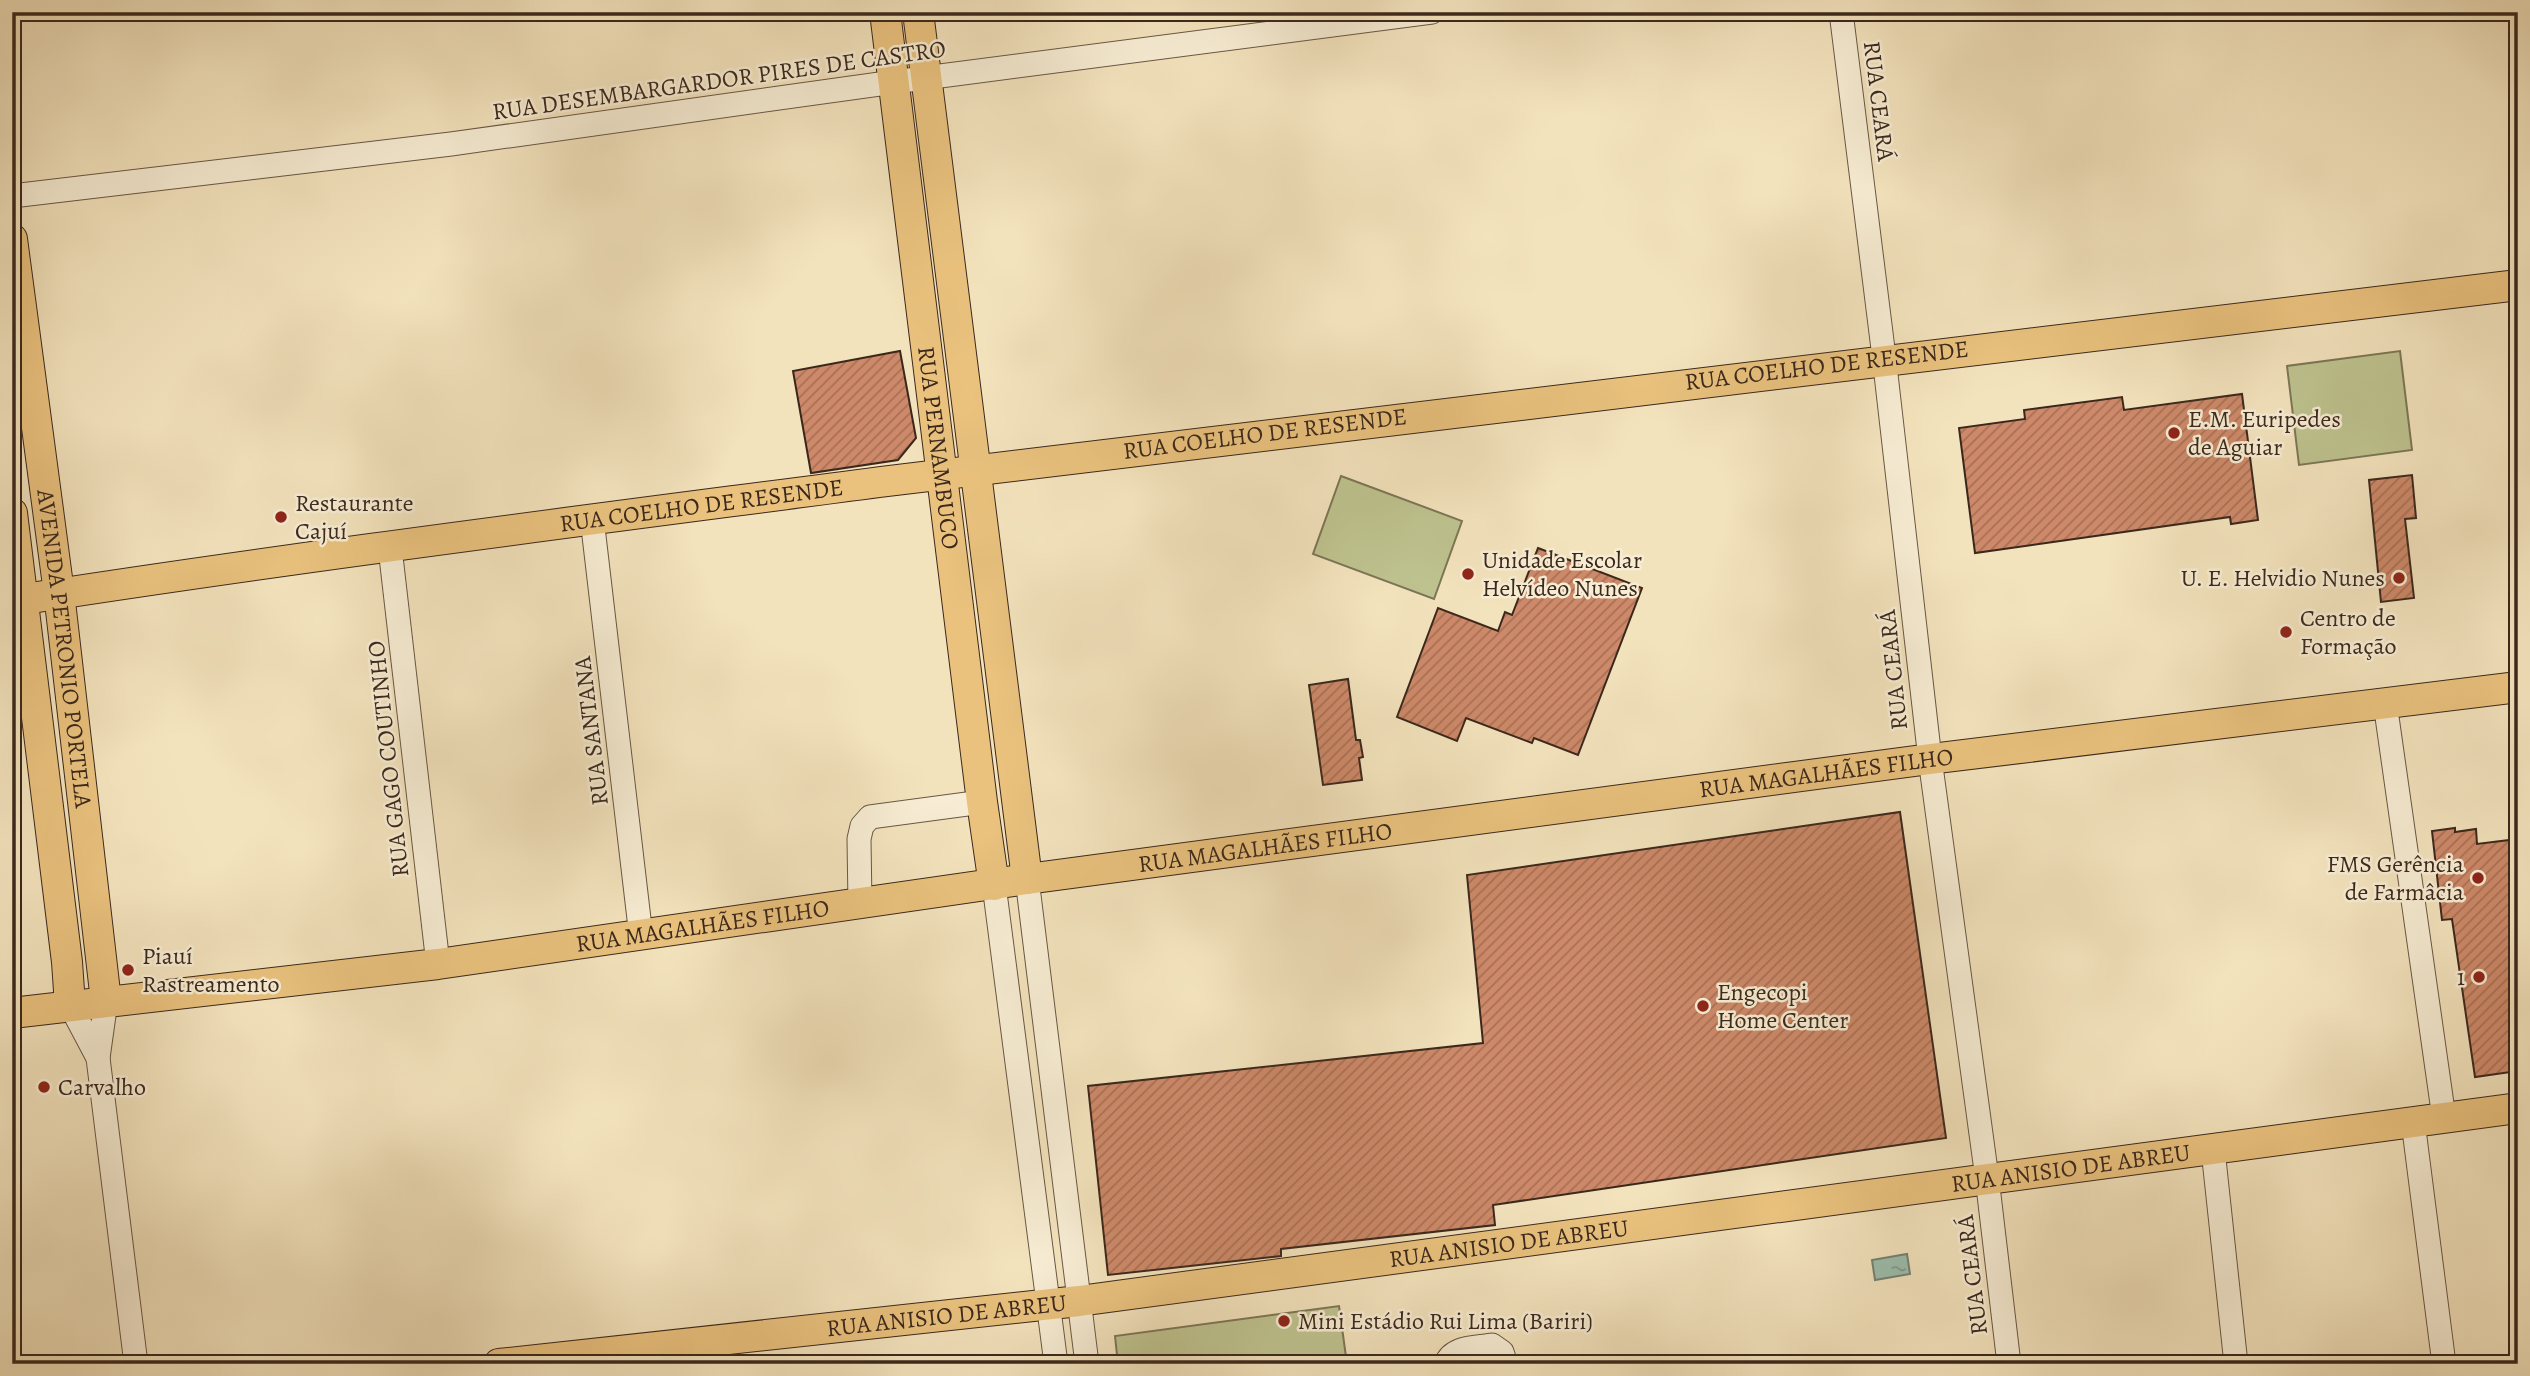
<svg xmlns="http://www.w3.org/2000/svg" width="2530" height="1376" viewBox="0 0 2530 1376" font-family="Alegreya,serif">
  <style>
    .pitch { fill: #bec38f; stroke: #7c7656; stroke-width: 2 }
    .water { fill: url(#water-ripples); stroke: #758273; stroke-width: 2 }
    .building { fill: url(#building-hatch); stroke: #3b281c; stroke-width: 2 }
    .lines { fill: none; stroke-linecap: round; stroke-linejoin: round }
    .minor-casing { stroke: #695744; stroke-width: 25 }
    .major-casing { stroke: #3b281c; stroke-width: 32 }
    .minor { stroke: #f7edd4; stroke-width: 23 }
    .major { stroke: #eac27e; stroke-width: 30 }
    .poi-dot { fill: #8f2418; stroke: #f7edd4; stroke-width: 2.5 }
    .labels { text-anchor: middle; dominant-baseline: central; stroke-width: 5; stroke-linejoin: round; paint-order: stroke }
    .street-label { font-size: 24px; fill: #3b281c; stroke: #f7edd4 }
    .poi-label { font-size: 24px; fill: #3b281c; stroke: #f7edd4; text-anchor: start }
  </style>
  <defs>
    <pattern id="water-ripples" width="26" height="14" patternUnits="userSpaceOnUse" patternTransform="scale(1.75)"><rect width="26" height="14" fill="#9cbead"/><path d="M2 4q2-2 4 0t4 0M15 11q2-2 4 0t4 0" fill="none" stroke="#809a8c"/></pattern>
    <pattern id="building-hatch" width="6" height="6" patternUnits="userSpaceOnUse" patternTransform="scale(1.75)"><rect width="6" height="6" fill="#cd8969"/><path d="M-1 1l2-2M0 6l6-6M5 7l2-2" fill="none" stroke="#a87056"/></pattern>
  </defs>
  <rect width="100%" height="100%" fill="#f3e3bd"/>
  <filter id="stains"><feTurbulence type="fractalNoise" baseFrequency=".00286" numOctaves="4"/><feColorMatrix values="0 0 0 0 .2 0 0 0 0 .09 0 0 0 0 .02 0 0 0 .5 -.17"/></filter>
  <radialGradient id="worn" r=".72"><stop offset=".6" stop-color="#630" stop-opacity="0"/><stop offset="1" stop-color="#630" stop-opacity=".3"/></radialGradient>
  <!-- pitch -->
  <g class="pitch">
    <path d="M2400,351L2412,450L2299,465L2287,366Z"/>
    <path d="M1341,476L1462,521L1434,599L1313,554Z"/>
    <path d="M1339,1306L1347,1364H1118L1115,1336Z"/>
  </g>
  <!-- water -->
  <path class="water" d="M1907,1254L1910,1274L1875,1280L1872,1260Z"/>
  <!-- building -->
  <g class="building">
    <path d="M900,351L916,438L898,460L811,473L793,371Z"/>
    <path d="M2242,394L2258,520L2231,524L2230,517L1975,553L1959,428L2025,419L2024,410L2122,397L2124,410Z"/>
    <path d="M2412,475L2416,518L2405,519L2414,598L2381,602L2369,480Z"/>
    <path d="M1538,548L1642,588L1578,755L1534,738L1532,743L1466,718L1457,741L1397,717L1438,608L1498,631L1505,612L1512,615Z"/>
    <path d="M1348,679L1356,740H1360L1363,757L1359,758L1362,780L1323,785L1309,685Z"/>
    <path d="M1900,812L1946,1138L1493,1205L1495,1225L1281,1249V1256L1108,1275L1088,1086L1483,1043L1467,875Z"/>
    <path d="M2455,828V832L2476,829L2477,844L2518,839V1071L2475,1077L2452,919L2442,920L2432,831Z"/>
  </g>
  <g class="lines">
    <!-- minor casing -->
    <g class="minor-casing">
      <g id="minor">
        <path d="M1841,12L1884,357L1930,759L1987,1178L2009,1364"/>
        <path d="M12,196L451,144L894,82L1432,12"/>
        <path d="M592,519L641,936"/>
        <path d="M390,548L438,964"/>
        <path d="M2385,703L2444,1118"/>
        <path d="M1027,879L1087,1364"/>
        <path d="M994,885L1056,1364"/>
        <path d="M860,905L859,839L862,826L870,817L982,802"/>
        <path d="M106,1001L98,1058L136,1364"/>
        <path d="M70,1005L98,1058"/>
        <path d="M2413,1122L2444,1364"/>
        <path d="M2213,1150L2236,1364"/>
        <path d="M1446,1364C1452,1346 1476,1348 1492,1345L1502,1352L1506,1364"/>
      </g>
    </g>
    <!-- major casing -->
    <g class="major-casing">
      <g id="major">
        <path id="s1" d="M885,12L982,802L994,885"/>
        <path d="M918,12L1027,879"/>
        <path id="s2" d="M12,239L59,593L106,1001"/>
        <path d="M12,513L67,962L70,1005"/>
        <path id="s3" d="M12,601C301,556 590,520 880,482C1425,412 1971,347 2518,285"/>
        <path id="s4" d="M12,1013L438,964L1027,879L1930,759L2518,687"/>
        <path id="s5" d="M499,1364L1079,1301L2518,1108"/>
      </g>
    </g>
    <!-- minor -->
    <use href="#minor" class="minor"/>
    <!-- major -->
    <use href="#major" class="major"/>
  </g>
  <!-- markers -->
  <g class="poi-dot">
    <circle cx="2174" cy="433" r="7"/>
    <circle cx="281" cy="517" r="7"/>
    <circle cx="1468" cy="574" r="7"/>
    <circle cx="2399" cy="578" r="7"/>
    <circle cx="2286" cy="632" r="7"/>
    <circle cx="2478" cy="878" r="7"/>
    <circle cx="128" cy="970" r="7"/>
    <circle cx="2479" cy="977" r="7"/>
    <circle cx="1703" cy="1006" r="7"/>
    <circle cx="44" cy="1087" r="7"/>
    <circle cx="1284" cy="1321" r="7"/>
  </g>
  <g class="labels">
    <!-- street labels -->
    <g class="street-label">
      <text transform="translate(719 80) rotate(-8)">RUA DESEMBARGARDOR PIRES DE CASTRO</text>
      <text transform="translate(1879 101) rotate(83)">RUA CEARÁ</text>
      <text stroke="none"><textPath href="#s3" startOffset="1830">RUA COELHO DE RESENDE</textPath></text>
      <text stroke="none"><textPath href="#s3" startOffset="1264">RUA COELHO DE RESENDE</textPath></text>
      <text stroke="none"><textPath href="#s1" startOffset="439">RUA PERNAMBUCO</textPath></text>
      <text stroke="none"><textPath href="#s3" startOffset="696">RUA COELHO DE RESENDE</textPath></text>
      <text stroke="none"><textPath href="#s2" startOffset="413">AVENIDA PETRONIO PORTELA</textPath></text>
      <text transform="translate(1893 670) rotate(-96)">RUA CEARÁ</text>
      <text transform="translate(591 731) rotate(-97)">RUA SANTANA</text>
      <text transform="translate(388 759) rotate(-96)">RUA GAGO COUTINHO</text>
      <text stroke="none"><textPath href="#s4" startOffset="1830">RUA MAGALHÃES FILHO</textPath></text>
      <text stroke="none"><textPath href="#s4" startOffset="1264">RUA MAGALHÃES FILHO</textPath></text>
      <text stroke="none"><textPath href="#s4" startOffset="696">RUA MAGALHÃES FILHO</textPath></text>
      <text stroke="none"><textPath href="#s5" startOffset="1584">RUA ANISIO DE ABREU</textPath></text>
      <text stroke="none"><textPath href="#s5" startOffset="1017">RUA ANISIO DE ABREU</textPath></text>
      <text transform="translate(1972 1275) rotate(-97)">RUA CEARÁ</text>
      <text stroke="none"><textPath href="#s5" startOffset="450">RUA ANISIO DE ABREU</textPath></text>
    </g>
    <!-- poi labels -->
    <g class="poi-label">
      <text x="2188" y="419">E.M. Euripedes<tspan x="2188" dy="28">de Aguiar</tspan></text>
      <text x="295" y="503">Restaurante<tspan x="295" dy="28">Cajuí</tspan></text>
      <text x="1482" y="560">Unidade Escolar<tspan x="1482" dy="28">Helvídeo Nunes</tspan></text>
      <text x="2385" y="578" text-anchor="end">U. E. Helvidio Nunes</text>
      <text x="2300" y="618">Centro de<tspan x="2300" dy="28">Formação</tspan></text>
      <text x="2464" y="864" text-anchor="end">FMS Gerência<tspan x="2464" dy="28">de Farmâcia</tspan></text>
      <text x="142" y="956">Piauí<tspan x="142" dy="28">Rastreamento</tspan></text>
      <text x="2465" y="977" text-anchor="end">1</text>
      <text x="1717" y="992">Engecopi<tspan x="1717" dy="28">Home Center</tspan></text>
      <text x="58" y="1087">Carvalho</text>
      <text x="1298" y="1321">Mini Estádio Rui Lima (Bariri)</text>
    </g>
  </g>
  <!-- margin -->
  <rect width="2530" height="1376" fill="none" stroke="#f3e3bd" stroke-width="42"/>
  <rect x="14" y="14" width="2502" height="1348" fill="none" stroke="#3b281c" stroke-width="3.5"/>
  <rect x="21" y="21" width="2488" height="1334" fill="none" stroke="#3b281c" stroke-width="2"/>
  <rect width="100%" height="100%" filter="url(#stains)"/>
  <rect width="100%" height="100%" fill="url(#worn)"/>
</svg>
